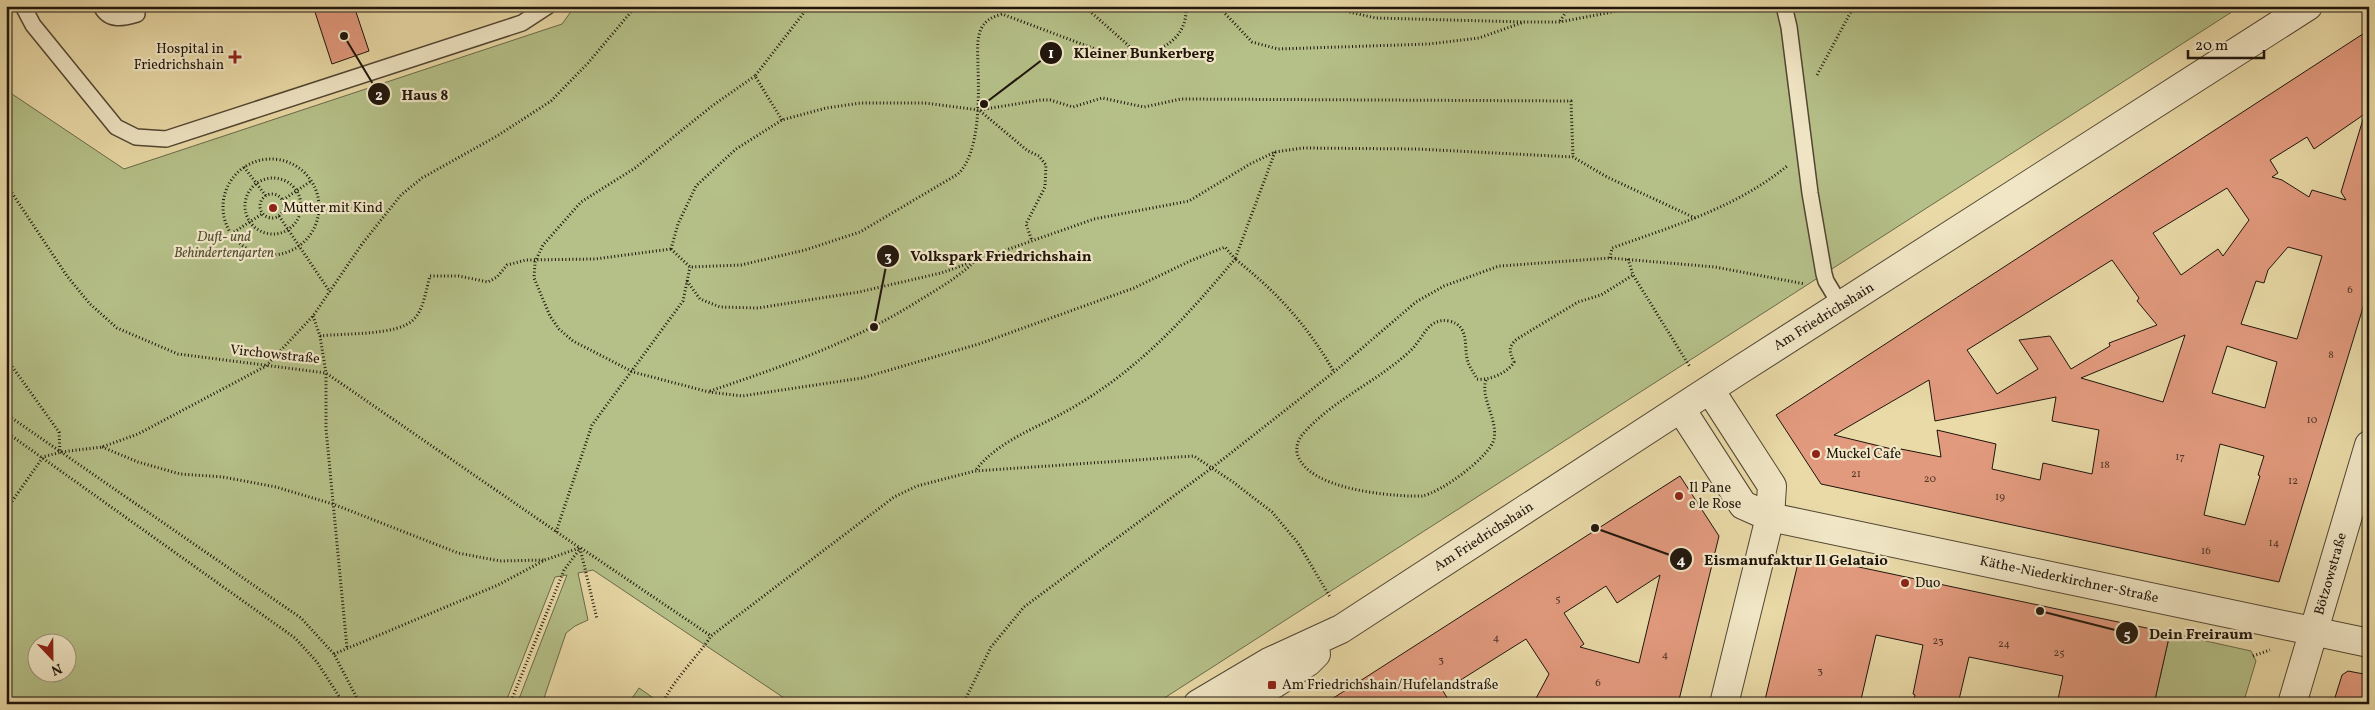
<svg xmlns="http://www.w3.org/2000/svg" width="2375" height="710" viewBox="0 0 2375 710" font-family="Vollkorn,serif">
  <style>
    .green { fill: #b5c088; stroke: #6a6a4a; fill-rule: evenodd }
    .building { fill: #e29a7e; stroke: #1f150c; fill-rule: evenodd }
    .lines { fill: none; stroke-linecap: round; stroke-linejoin: round }
    .service-casing { stroke: #524633; stroke-width: 18 }
    .minor-casing { stroke: #524633; stroke-width: 30 }
    .tertiary-casing { stroke: #524633; stroke-width: 30 }
    .path { stroke: #1f150c; stroke-width: 3; stroke-dasharray: 1 2.5; stroke-linecap: butt }
    .service { stroke: #f1e7c6; stroke-width: 15 }
    .minor { stroke: #f1e7c6; stroke-width: 28 }
    .tertiary { stroke: #f1e7c6; stroke-width: 28 }
    .poi-dot { fill: #8f2418; stroke: #f1e7c6; stroke-width: 2 }
    .labels { text-anchor: middle; dominant-baseline: central; stroke-width: 4.5; stroke-linejoin: round; paint-order: stroke }
    .number-label { font-size: 11px; fill: #503628 }
    .poi-label { font-size: 14px; fill: #1f150c; stroke: #f1e7c6; text-anchor: start }
    .park-label { font-size: 14px; font-style: italic; fill: #545137; stroke: #f1e7c6 }
    .street-label { font-size: 14px; fill: #1f150c; stroke: #f1e7c6 }
    .leader { fill: none; stroke: #1f150c; stroke-width: 2 }
    .callout-dot { fill: #1f150c; stroke: #f1e7c6; stroke-width: 2 }
    .mark-label { font-size: 15px; text-anchor: middle; font-weight: bold; fill: #fff }
    .callout-label { font-size: 15px; text-anchor: middle; font-weight: bold; fill: #1f150c; stroke: #f1e7c6; stroke-width: 4.5; stroke-linejoin: round; paint-order: stroke }
  </style>
  <rect width="100%" height="100%" fill="#e9daa7"/>
  <filter id="stains"><feTurbulence type="fractalNoise" baseFrequency=".004" numOctaves="4"/><feColorMatrix values="0 0 0 0 .2 0 0 0 0 .09 0 0 0 0 .02 0 0 0 .5 -.17"/></filter>
  <radialGradient id="worn" r=".72"><stop offset=".6" stop-color="#630" stop-opacity="0"/><stop offset="1" stop-color="#630" stop-opacity=".3"/></radialGradient>
  <!-- green -->
  <g class="green">
    <path d="M575,6H2241L1155,704H793L593,570L578,573L588,620L575,626L566,633L542,704H517L567,575L555,577L505,704H6V90L124,169L562,24ZM38,642H68V672H38Z"/>
    <path d="M2170,633L2251,651L2256,661L2243,704H2154Z"/>
    <path d="M639,688L662,704H628Z"/>
  </g>
  <!-- building -->
  <g class="building">
    <path d="M313,6H354L369,51L332,64Z"/>
    <path d="M2369,30V111L2314,149L2307,137L2270,160L2278,173L2272,177L2282,180L2309,197L2312,190L2346,200L2341,192L2364,116L2369,117V288L2279,582L1821,484L1776,415ZM2227,188L2249,220L2223,256L2218,249L2181,275L2153,233ZM2288,247L2322,256L2297,339L2241,324L2256,281L2264,283L2268,270ZM2112,260L2139,298L2137,301L2157,325L2109,343L2110,346L2071,369L2050,336L2019,340L2038,369L1997,394L1967,350ZM2185,335L2163,402L2081,378ZM2227,346L2277,362L2265,408L2212,393ZM1929,380L1935,421L2056,397L2052,421L2099,430L2092,474L2043,463L2040,480L1992,469L1996,444L1937,430L1941,457L1901,449L1900,451L1834,435ZM2220,444L2264,456L2258,475L2260,476L2245,525L2204,515Z"/>
    <path d="M1680,476L1719,536L1678,704H1610L1583,699L1582,704H1533L1549,674L1526,639L1443,691L1451,704H1324ZM1660,575L1639,663L1580,647L1584,644L1564,613L1606,586L1617,603Z"/>
    <path d="M1807,556L2170,633L2154,704H2057L2063,676L1969,657L1958,704H1913L1915,695L1913,694L1923,645L1876,635L1860,704H1764L1799,559Z"/>
    <path d="M2348,671L2369,675V704H2333L2342,675Z"/>
  </g>
  <g class="lines">
    <!-- service casing -->
    <g class="service-casing">
      <g id="service">
        <path d="M23,6L33,25L116,127L136,137L166,139L522,23L548,6"/>
        <path d="M101,6C109,22 123,18 137,14"/>
        <path d="M1784,6L1789,27L1810,193L1824,274L1826,281L1841,306"/>
      </g>
    </g>
    <!-- minor casing -->
    <g class="minor-casing">
      <g id="minor">
        <path d="M1710,390L1772,486L1770,517L1724,704"/>
        <path d="M1681,409L1743,505L1770,517L2369,643"/>
        <path d="M2292,704L2369,445"/>
      </g>
    </g>
    <!-- tertiary casing -->
    <g class="tertiary-casing">
      <g id="tertiary">
        <path d="M1198,704L1269,662L1341,629L1738,371L2308,6"/>
        <path d="M1243,704L1308,662L1316,654"/>
      </g>
    </g>
    <!-- path -->
    <g class="path">
      <path d="M1084,6L1128,45L1135,55C1162,52 1188,38 1186,6"/>
      <path d="M1218,6L1252,42L1278,49L1429,44L1479,38L1524,22"/>
      <path d="M1341,6L1349,12L1376,18L1524,22H1560L1643,6"/>
      <path d="M1560,21L1570,6"/>
      <path d="M1817,75L1854,6"/>
      <path d="M755,76L712,106L635,168L581,202L543,245L535,262L534,278L550,316L559,329L573,341L633,372L709,392L742,396L862,378L979,344L1134,288L1190,261L1225,247L1235,259C1204,296 1170,335 1132,366C1112,383 1087,400 1063,413C1032,430 997,442 975,471"/>
      <path d="M980,111L1028,151L1039,156L1046,165L1045,187L1026,224L1032,241"/>
      <path d="M782,120L755,76L809,6"/>
      <path d="M1275,152L1235,259C1277,292 1308,326 1334,372"/>
      <circle cx="271" cy="207" r="48"/>
      <path d="M244,167L266,196"/>
      <circle cx="273" cy="206" r="28"/>
      <path d="M6,184L67,276L90,304L117,328L178,354L326,373L580,548L597,619"/>
      <circle cx="272" cy="206" r="12"/>
      <path d="M283,200L311,181"/>
      <path d="M279,216L330,292"/>
      <path d="M231,234L262,214"/>
      <path d="M671,249L678,224L696,186L736,149L782,120L826,108L861,103H925L979,110L1041,100H1050L1073,107L1102,98L1144,107L1181,99L1571,101L1573,157"/>
      <path d="M671,249L690,267L741,265L805,250L860,232L958,174C980,153 979,97 978,67C978,55 976,40 981,29C986,19 993,17 1002,14L1111,55H1135"/>
      <path d="M1610,258L1612,248C1673,226 1736,208 1787,166"/>
      <path d="M1628,259L1633,275L1690,367"/>
      <path d="M687,281L700,299L720,307L758,308L859,292L941,273L1094,219L1189,201L1250,164L1275,152L1303,148L1417,149L1573,157L1607,177L1695,218"/>
      <path d="M313,316L320,336L326,373V429L347,648"/>
      <path d="M320,336C343,333 399,336 414,319C424,309 426,289 430,276H459L488,282L497,277L507,265L526,260L595,259L671,249"/>
      <path d="M6,358L59,432L60,452"/>
      <path d="M1486,380C1480,398 1498,419 1494,439C1490,457 1440,493 1422,496C1418,496 1414,496 1410,496C1381,495 1310,488 1298,456C1295,449 1298,440 1302,435C1332,400 1377,382 1410,351C1423,340 1427,317 1449,321C1471,326 1463,348 1468,362C1470,368 1474,373 1477,379C1488,381 1508,373 1514,362C1509,351 1508,347 1517,339L1578,302L1601,295L1633,275"/>
      <path d="M710,391C781,367 851,343 915,303C936,290 956,279 974,262"/>
      <path d="M6,414L301,618L334,654L360,704"/>
      <path d="M6,432L295,638L317,662L344,704"/>
      <path d="M102,447L138,462L180,474L223,477L276,487L333,504L458,553L500,561L545,560"/>
      <path d="M6,510L43,457L61,452L102,447L138,434L266,366L313,316L362,244L401,195L422,178L497,136L551,101L588,63L636,6"/>
      <path d="M556,532L592,425L683,301L690,267"/>
      <path d="M581,548L711,636"/>
      <path d="M334,654L498,585L545,560L579,548"/>
      <path d="M2253,656L2270,650"/>
      <path d="M510,704L564,570L579,550"/>
      <path d="M663,704C668,686 700,654 711,636L894,497L917,486L975,471L1194,456L1233,482L1272,512L1298,543L1330,597"/>
      <path d="M963,704L991,647L1024,607L1213,467L1334,372L1416,302L1444,286L1499,266L1610,258L1715,267L1805,284"/>
    </g>
    <!-- service -->
    <use href="#service" class="service"/>
    <!-- minor -->
    <use href="#minor" class="minor"/>
    <!-- tertiary -->
    <use href="#tertiary" class="tertiary"/>
  </g>
  <!-- markers -->
  <g class="poi-dot">
    <path d="M232.5 49.5h5v5h5v5h-5v5h-5v-5h-5v-5h5z"/>
    <circle cx="273" cy="208" r="5"/>
    <circle cx="1816" cy="454" r="5"/>
    <circle cx="1679" cy="496" r="5"/>
    <circle cx="1905" cy="583" r="5"/>
    <rect x="1267" y="680" width="10" height="10" rx="2.5"/>
  </g>
  <g class="labels">
    <!-- number labels -->
    <g class="number-label">
      <text x="2350" y="290">6</text>
      <text x="2331" y="355">8</text>
      <text x="2312" y="420">10</text>
      <text x="2180" y="457">17</text>
      <text x="2105" y="465">18</text>
      <text x="1856" y="474">21</text>
      <text x="1930" y="479">20</text>
      <text x="2293" y="481">12</text>
      <text x="2000" y="497">19</text>
      <text x="2274" y="543">14</text>
      <text x="2206" y="551">16</text>
      <text x="1558" y="599">5</text>
      <text x="1496" y="638">4</text>
      <text x="1938" y="641">23</text>
      <text x="2004" y="644">24</text>
      <text x="2059" y="653">25</text>
      <text x="1665" y="655">4</text>
      <text x="1441" y="660">3</text>
      <text x="1820" y="671">3</text>
      <text x="1598" y="683">6</text>
    </g>
    <!-- poi labels -->
    <g class="poi-label">
      <text x="224" y="49" text-anchor="end">Hospital in<tspan x="224" dy="16">Friedrichshain</tspan></text>
      <text x="283" y="208">Mutter mit Kind</text>
      <text x="1826" y="454">Muckel Cafe</text>
      <text x="1689" y="488">Il Pane<tspan x="1689" dy="16">e le Rose</tspan></text>
      <text x="1915" y="583">Duo</text>
      <text x="1282" y="685">Am Friedrichshain/Hufelandstraße</text>
    </g>
    <!-- park labels -->
    <g class="park-label">
      <text x="224" y="237">Duft- und<tspan x="224" dy="16">Behindertengarten</tspan></text>
    </g>
    <!-- street labels -->
    <g class="street-label">
      <text transform="translate(1824 317) rotate(-32)">Am Friedrichshain</text>
      <text transform="translate(275 355) rotate(6)">Virchowstraße</text>
      <text transform="translate(1484 537) rotate(-33)">Am Friedrichshain</text>
      <text transform="translate(2331 574) rotate(-74)">Bötzowstraße</text>
      <text transform="translate(2069 580) rotate(12)">Käthe-Niederkirchner-Straße</text>
    </g>
  </g>
  <!-- callouts -->
  <path class="leader" d="M984 104L1051 53M344 36L379 94M874 327L888 256M1595 528L1681 559M2040 611L2127 633"/>
  <g class="callout-dot">
    <circle cx="984" cy="104" r="5"/>
    <circle cx="344" cy="36" r="5"/>
    <circle cx="874" cy="327" r="5"/>
    <circle cx="1595" cy="528" r="5"/>
    <circle cx="2040" cy="611" r="5"/>
    <circle cx="1051" cy="53" r="12"/>
    <circle cx="379" cy="94" r="12"/>
    <circle cx="888" cy="256" r="12"/>
    <circle cx="1681" cy="559" r="12"/>
    <circle cx="2127" cy="633" r="12"/>
  </g>
  <g class="mark-label">
    <text x="1051" y="58">1</text>
    <text x="379" y="100">2</text>
    <text x="888" y="261">3</text>
    <text x="1681" y="565">4</text>
    <text x="2127" y="639">5</text>
  </g>
  <g class="callout-label">
    <text x="1144" y="58">Kleiner Bunkerberg</text>
    <text x="425" y="100">Haus 8</text>
    <text x="1001" y="261">Volkspark Friedrichshain</text>
    <text x="1796" y="565">Eismanufaktur Il Gelataio</text>
    <text x="2201" y="639">Dein Freiraum</text>
  </g>
  <!-- margin -->
  <rect width="2375" height="710" fill="none" stroke="#e9daa7" stroke-width="25"/>
  <rect x="8" y="8" width="2360" height="695" fill="none" stroke="#1f150c" stroke-width="2.5"/>
  <rect x="12" y="12" width="2350" height="685" fill="none" stroke="#1f150c"/>
  <!-- north arrow -->
  <g transform="translate(52 658) rotate(158)"><circle r="24" fill="#f1e7c6" stroke="#9d937c"/>
  <path d="M0-4L9 19L0 12L-9 19Z" fill="#8f2418"/>
  <text y="-8" font-size="14" font-weight="bold" text-anchor="middle" fill="#1f150c">N</text>
  </g>
  <!-- scale -->
  <path d="M2188 50v8h76v-8" fill="none" stroke="#1f150c" stroke-width="2.5"/>
  <text x="2195" y="50" font-size="15" fill="#1f150c" stroke="#f1e7c6" stroke-width="4" paint-order="stroke">20 m</text>
  <rect width="100%" height="100%" filter="url(#stains)"/>
  <rect width="100%" height="100%" fill="url(#worn)"/>
</svg>
